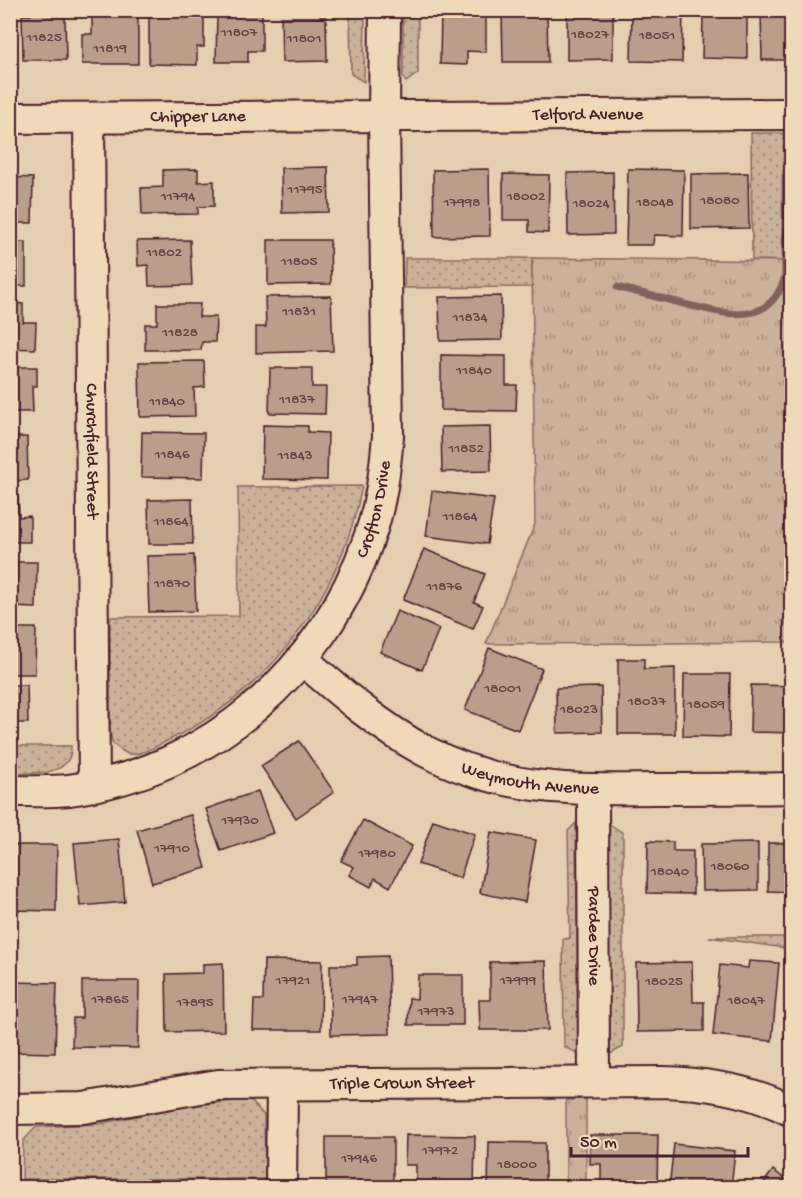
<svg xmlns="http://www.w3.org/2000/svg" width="802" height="1198" viewBox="0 0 802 1198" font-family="'Gochi Hand',sans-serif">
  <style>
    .grass { fill: url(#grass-dots); stroke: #8a6862; stroke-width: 1.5 }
    .park { fill: url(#park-tufts); stroke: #8a6862; stroke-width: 1.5 }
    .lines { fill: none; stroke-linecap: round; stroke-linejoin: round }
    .stream { stroke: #83605c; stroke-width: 7 }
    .building { fill: #b99e8b; stroke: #4a1f2b; stroke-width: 1.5 }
    .minor-casing { stroke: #4a1f2b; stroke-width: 34 }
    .minor { stroke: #eedab8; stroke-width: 30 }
    .labels { text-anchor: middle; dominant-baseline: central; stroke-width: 6; stroke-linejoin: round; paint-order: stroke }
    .number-label { font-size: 15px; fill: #663f43 }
    .street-label { font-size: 18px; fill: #4a1f2b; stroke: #eedab8 }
  </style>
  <defs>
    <pattern id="grass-dots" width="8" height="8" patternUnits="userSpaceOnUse" patternTransform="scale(1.5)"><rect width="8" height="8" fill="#cab199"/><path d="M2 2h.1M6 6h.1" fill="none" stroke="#a68f7d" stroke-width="1.8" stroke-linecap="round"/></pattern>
    <pattern id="park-tufts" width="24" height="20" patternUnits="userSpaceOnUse" patternTransform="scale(1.5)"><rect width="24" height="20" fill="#cab199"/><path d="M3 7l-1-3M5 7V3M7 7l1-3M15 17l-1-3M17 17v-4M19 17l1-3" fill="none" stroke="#a68f7d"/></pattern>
  </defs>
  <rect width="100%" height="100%" fill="#e4cfb0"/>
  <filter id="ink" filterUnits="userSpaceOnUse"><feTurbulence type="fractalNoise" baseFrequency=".0167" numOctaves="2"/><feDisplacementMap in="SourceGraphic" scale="12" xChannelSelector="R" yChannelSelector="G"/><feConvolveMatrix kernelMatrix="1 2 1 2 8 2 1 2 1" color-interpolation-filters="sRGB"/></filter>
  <g filter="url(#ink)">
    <!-- grass -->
    <g class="grass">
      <path d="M350,11H365L364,82L351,74Z"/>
      <path d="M403,11H418V73L406,82L403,77Z"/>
      <path d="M751,133H791V261L752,260Z"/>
      <path d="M405,258H532V287L404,288Z"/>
      <path d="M362,486C342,591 275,685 179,735C168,740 140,757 128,754C123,752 117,747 113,744L110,734V617L239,616L238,487Z"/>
      <path d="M11,746H71C72,778 33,773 11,773Z"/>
      <path d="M576,823L578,1048L577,1053L564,1047L563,939L570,938L568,831Z"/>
      <path d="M608,823L623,833V1047L610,1054Z"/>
      <path d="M709,937H791V949Z"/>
      <path d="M244,1100L252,1102L264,1115L265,1179H22L23,1144L24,1140L36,1127L98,1124L181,1107Z"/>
    </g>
    <!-- park -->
    <g class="park">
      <path d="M532,258L791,261V642L486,644L535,524Z"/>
      <path d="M586,1099V1187H566V1100Z"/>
    </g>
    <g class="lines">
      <!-- stream -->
      <path class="stream" d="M617,287C639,293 662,298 684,304C723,313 770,330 785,276V176"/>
    </g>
    <!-- building -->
    <g class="building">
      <path d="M31,10H56V15H65L66,60H23L22,15H31Z"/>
      <path d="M92,10H138V64H82V34H92Z"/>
      <path d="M149,10H204V47H197V65L149,64Z"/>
      <path d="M225,10H262V51H248V62H216L217,16H225Z"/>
      <path d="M441,10H486V52L467,51V65L440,64Z"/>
      <path d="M525,10H547L548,62H503L502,15L525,14Z"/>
      <path d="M567,10H613V59L567,60Z"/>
      <path d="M632,10L683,11L682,62L631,61Z"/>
      <path d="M761,11H792V47H788V60H762Z"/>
      <path d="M703,14L747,15V59L702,58Z"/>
      <path d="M281,17H326L327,61L282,62Z"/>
      <path d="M328,167L329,212L282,213L281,168Z"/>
      <path d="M198,169V182L214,181V206L198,207V214L142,215L141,188L163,187V170Z"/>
      <path d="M489,169L490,236L434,237L433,170Z"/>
      <path d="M628,169L684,170L683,236L654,235L653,245H626Z"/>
      <path d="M613,172L614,234L568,235L567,173Z"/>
      <path d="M748,173L749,228L691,229V174Z"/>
      <path d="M503,174L549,175L548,233L529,232V220H503Z"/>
      <path d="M10,177L33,178L32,223H10Z"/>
      <path d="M190,240L192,285L149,286L148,265L138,266L137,241Z"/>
      <path d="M268,240H330L331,284L268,285Z"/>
      <rect x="10" y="242" width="16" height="44"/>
      <path d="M331,296L333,351L256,353V327H266L265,297Z"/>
      <path d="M501,296L502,340L440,341L439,297Z"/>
      <path d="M10,303L23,304V322H36L35,349L10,348Z"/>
      <path d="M157,304H200L199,317H216L215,342H202L201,350H145V324H157Z"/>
      <path d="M441,355L506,356V385H517L516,411L441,410Z"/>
      <path d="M204,361L205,387L194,388L195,416L140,417L139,362Z"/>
      <path d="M10,367H37V386H32L33,412H10Z"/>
      <path d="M270,368H312V387H326L325,414L269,413Z"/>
      <path d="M263,425L308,426V432L328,433L327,480L262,479Z"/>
      <path d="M490,426L491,471L442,472L441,427Z"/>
      <path d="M142,432L204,433L203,478L141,477Z"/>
      <path d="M10,437H27L28,480L10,481Z"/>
      <path d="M432,491L494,499L487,544L426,536Z"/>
      <path d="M18,496L19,517L30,516V542H10V497Z"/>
      <path d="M192,499L193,544H149L148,500Z"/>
      <path d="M424,549L485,574L474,602L483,606L473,629L403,600Z"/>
      <path d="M194,555L196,611L149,612L147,556Z"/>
      <path d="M10,562H37L36,608L10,607Z"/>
      <path d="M397,611L439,629L422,670L380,652Z"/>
      <path d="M10,624H16V628H36L35,674H10Z"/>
      <path d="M489,648L542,669L518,730L465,710Z"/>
      <path d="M618,659H644V669L675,668V734H618Z"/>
      <path d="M684,674H730L729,737L683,736Z"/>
      <path d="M10,685H27L28,723H16V741H10Z"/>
      <path d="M751,685L792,686V733L750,732Z"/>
      <path d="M601,687L602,732L557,733L556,688Z"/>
      <path d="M299,741L334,792L296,818L261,766Z"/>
      <path d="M258,791L273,833L221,851L206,809Z"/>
      <path d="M191,815L206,868L152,883L137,830Z"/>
      <path d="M363,820L412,846L390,887L375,878L371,887L349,875L354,867L341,861Z"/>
      <path d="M433,820L475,834L460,878L418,864Z"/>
      <path d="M491,832L536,840L525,902L480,893Z"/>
      <path d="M119,839L125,902L80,906L74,843Z"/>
      <path d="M648,841L673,842V851H693V894L647,893Z"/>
      <path d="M758,843V890L702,891L701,844Z"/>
      <path d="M768,843H792V892L768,891Z"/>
      <path d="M10,845H57L56,911L10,910Z"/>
      <path d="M388,956L390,1034L331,1035L330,965H357V957Z"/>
      <path d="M264,960L322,961L321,1030H253L254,1000H263Z"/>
      <path d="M546,961L548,1030H480L479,1000H490V962Z"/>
      <path d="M749,961L779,963L772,1041L713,1035L720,965L748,968Z"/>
      <path d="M692,962L693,1002H704V1031L637,1032L636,963Z"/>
      <path d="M223,963L224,1031L167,1032L166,974L203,973V964Z"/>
      <path d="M418,975H463V1025H408L409,998L417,999Z"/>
      <path d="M82,981H139L138,1048L72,1047L73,1018H82Z"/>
      <path d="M10,982L57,983L55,1053L10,1052Z"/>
      <path d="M406,1135L475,1136L474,1188H416V1165H405Z"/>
      <path d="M590,1135H658L657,1188H601V1164H590Z"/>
      <path d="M326,1137H393V1181H383V1188H326Z"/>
      <path d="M489,1142L545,1143V1188H488Z"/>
      <path d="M674,1144L735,1151L731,1188H669Z"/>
      <path d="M773,1170L792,1184V1188H760Z"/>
    </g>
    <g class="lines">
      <!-- minor casing -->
      <g class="minor-casing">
        <g id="minor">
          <path id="s1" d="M10,118L792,114"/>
          <path id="s2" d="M89,118L94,785"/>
          <path id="s3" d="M302,659C341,693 380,727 425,751C502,791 572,790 655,789C701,789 746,789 792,788"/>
          <path id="s4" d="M593,790L594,1082"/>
          <path id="s5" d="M10,791C30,791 50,792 69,790C210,772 324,670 369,538C381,505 385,470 388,436L384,117L385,10"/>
          <path id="s6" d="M10,1109L83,1108L218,1085L663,1082C708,1083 751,1090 792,1111"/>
          <path d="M281,1188L282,1085"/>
        </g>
      </g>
      <!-- minor -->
      <use href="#minor" class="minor"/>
    </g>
  </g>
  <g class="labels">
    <!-- number labels -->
    <g class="number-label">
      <text x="239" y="33">11807</text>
      <text x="590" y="35">18027</text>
      <text x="657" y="36">18051</text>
      <text x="44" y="38">11825</text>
      <text x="304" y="39">11801</text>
      <text x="110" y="49">11819</text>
      <text x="305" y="190">11795</text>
      <text x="178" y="197">11794</text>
      <text x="526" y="197">18002</text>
      <text x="720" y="201">18080</text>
      <text x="462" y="203">17998</text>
      <text x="655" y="203">18048</text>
      <text x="591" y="204">18024</text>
      <text x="164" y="253">11802</text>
      <text x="299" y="262">11805</text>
      <text x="299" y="312">11831</text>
      <text x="470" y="318">11834</text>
      <text x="180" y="333">11828</text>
      <text x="474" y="371">11840</text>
      <text x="297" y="400">11837</text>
      <text x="167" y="402">11840</text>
      <text x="466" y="449">11852</text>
      <text x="172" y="455">11846</text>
      <text x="295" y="456">11843</text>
      <text x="460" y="517">11864</text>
      <text x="171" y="522">11864</text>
      <text x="172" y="584">11870</text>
      <text x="444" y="587">11876</text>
      <text x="503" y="689">18001</text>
      <text x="647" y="702">18037</text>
      <text x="706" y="705">18059</text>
      <text x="579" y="710">18023</text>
      <text x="240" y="821">17930</text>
      <text x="172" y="849">17910</text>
      <text x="377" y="854">17980</text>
      <text x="730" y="867">18060</text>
      <text x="670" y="872">18040</text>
      <text x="293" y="981">17921</text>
      <text x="518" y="981">17999</text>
      <text x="664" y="982">18025</text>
      <text x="110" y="1000">17865</text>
      <text x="360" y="1000">17947</text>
      <text x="746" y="1001">18047</text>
      <text x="195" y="1003">17895</text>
      <text x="436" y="1012">17973</text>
      <text x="440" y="1151">17972</text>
      <text x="359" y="1159">17946</text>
      <text x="517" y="1165">18000</text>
    </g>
    <!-- street labels -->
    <g class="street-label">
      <text stroke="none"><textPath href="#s1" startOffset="578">Telford Avenue</textPath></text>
      <text stroke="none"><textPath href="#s1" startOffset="188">Chipper Lane</textPath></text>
      <text stroke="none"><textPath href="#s2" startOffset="333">Churchfield Street</textPath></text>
      <text stroke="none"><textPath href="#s5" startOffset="501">Crofton Drive</textPath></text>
      <text stroke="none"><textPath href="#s3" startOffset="264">Weymouth Avenue</textPath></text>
      <text stroke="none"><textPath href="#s4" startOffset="146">Pardee Drive</textPath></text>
      <text stroke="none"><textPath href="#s6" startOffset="394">Triple Crown Street</textPath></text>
    </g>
  </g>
  <!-- margin -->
  <rect width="802" height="1198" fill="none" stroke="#eedab8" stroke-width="36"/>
  <rect x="18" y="18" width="766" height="1162" fill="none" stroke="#4a1f2b" stroke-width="2" filter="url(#ink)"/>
  <!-- scale -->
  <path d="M571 1147v9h177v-9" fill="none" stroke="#4a1f2b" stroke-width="3"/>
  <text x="580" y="1147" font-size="18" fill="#4a1f2b" stroke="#eedab8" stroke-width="4.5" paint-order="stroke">50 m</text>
</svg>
